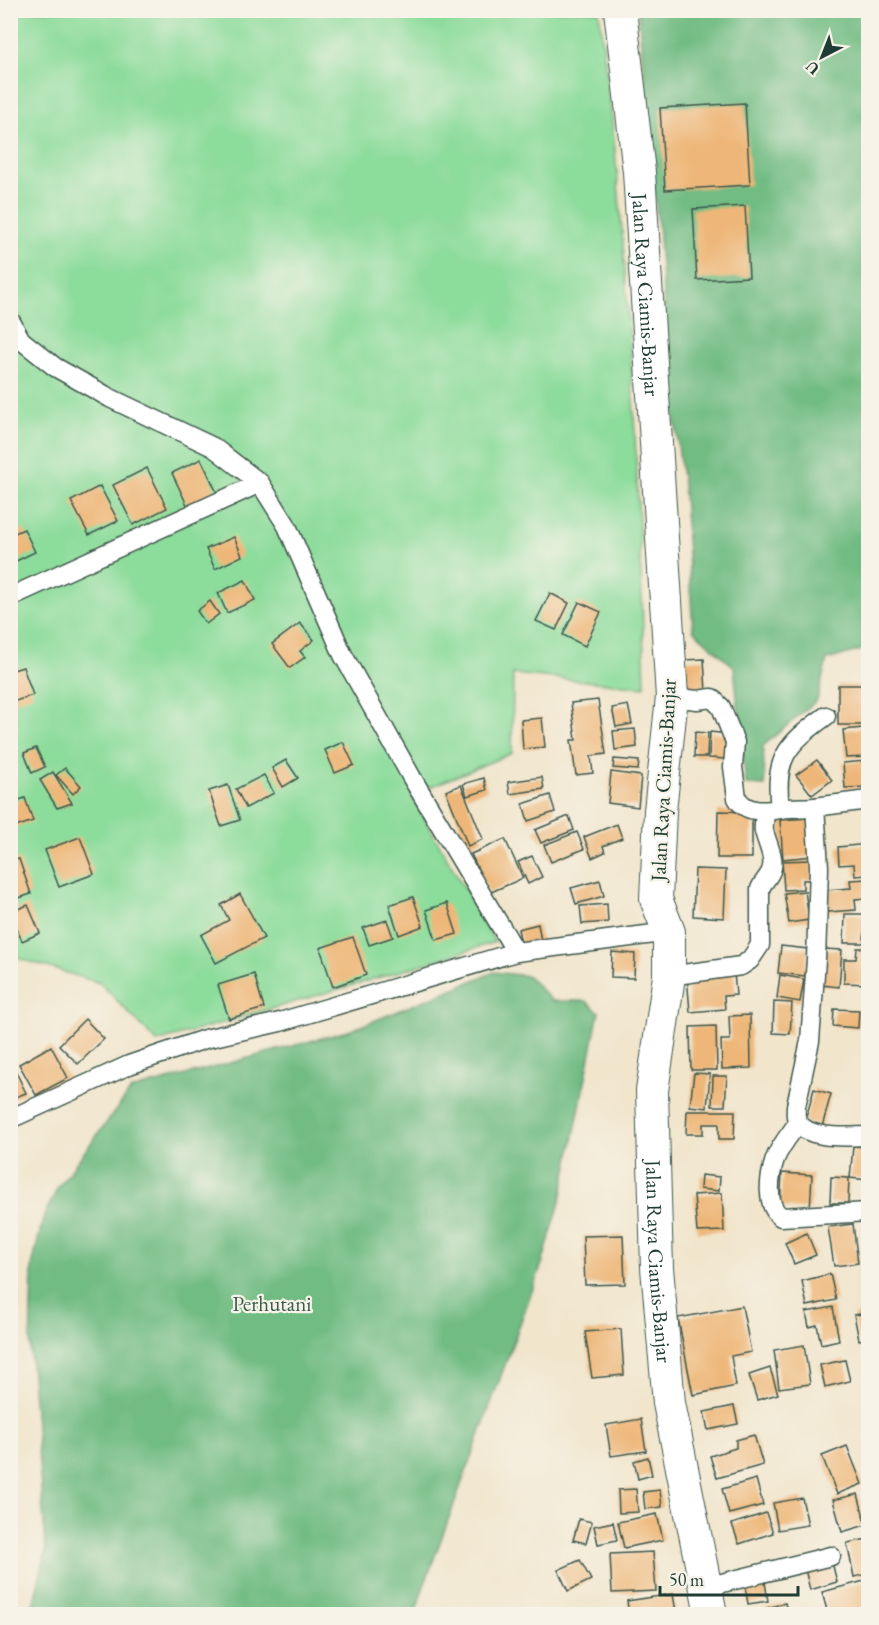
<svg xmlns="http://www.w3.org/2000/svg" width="879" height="1625" viewBox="0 0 879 1625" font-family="'EB Garamond',serif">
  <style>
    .green { fill: #8cdc9b; stroke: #568c68; stroke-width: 1.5 }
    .forest { fill: #71bc83; stroke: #487c5c; stroke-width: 1.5 }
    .building { fill: #eeb779 }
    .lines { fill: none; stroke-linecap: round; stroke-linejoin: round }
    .street-casing { stroke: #3e564b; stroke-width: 21 }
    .highway-casing { stroke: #3e564b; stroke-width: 34 }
    .street { stroke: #fff; stroke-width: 18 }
    .highway { stroke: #fff; stroke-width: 32 }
    .labels { text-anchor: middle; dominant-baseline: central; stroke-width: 4.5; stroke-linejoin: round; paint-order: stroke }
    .street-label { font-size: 21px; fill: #1f3d34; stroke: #f7f3e8 }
    .park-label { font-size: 21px; fill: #355d49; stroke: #f7f3e8 }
  </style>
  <rect width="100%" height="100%" fill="#f7f3e8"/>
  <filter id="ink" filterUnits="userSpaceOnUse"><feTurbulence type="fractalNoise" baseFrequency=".0167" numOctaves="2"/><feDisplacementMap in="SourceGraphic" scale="12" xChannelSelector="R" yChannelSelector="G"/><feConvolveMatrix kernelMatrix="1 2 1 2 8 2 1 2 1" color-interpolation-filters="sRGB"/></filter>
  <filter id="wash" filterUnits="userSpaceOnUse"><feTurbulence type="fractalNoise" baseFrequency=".008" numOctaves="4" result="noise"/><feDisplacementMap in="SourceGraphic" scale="24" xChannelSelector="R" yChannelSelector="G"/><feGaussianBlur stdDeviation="1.35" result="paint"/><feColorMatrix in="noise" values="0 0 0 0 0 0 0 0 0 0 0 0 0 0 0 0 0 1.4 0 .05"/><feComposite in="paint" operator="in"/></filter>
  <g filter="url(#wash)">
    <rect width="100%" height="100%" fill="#f1e5cc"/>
    <!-- green -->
    <path class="green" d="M10,11H599C604,57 611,104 615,151C632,329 639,508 645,687L513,674L512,753L411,795L495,942L408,969L157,1042L100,983L11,956Z"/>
    <!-- forest -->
    <g class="forest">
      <path d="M638,11H868V648L827,660L817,700L763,746L765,786L746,785L734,667L693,630L684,495L669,370L658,225Z"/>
      <path d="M494,972L528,976L552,1001H586L599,1012L562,1195L543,1261L424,1586L415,1614H31L46,1551L30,1351L32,1267L43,1218L58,1187L131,1090L351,1030Z"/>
    </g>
    <g id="blocks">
      <!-- building -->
      <g class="building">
        <path d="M745,103L750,185L665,190L660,108Z"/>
        <path d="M745,206L749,277L697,280L693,209Z"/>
        <path d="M201,459L218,495L189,509L172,473Z"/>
        <path d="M147,468L167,508L133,525L113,485Z"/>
        <path d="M100,486L118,521L89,535L71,501Z"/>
        <path d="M24,529L35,552L10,564V535Z"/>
        <path d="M234,537L242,556L215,569L206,549Z"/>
        <path d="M245,580L255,600L227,613L218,593Z"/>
        <path d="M550,593L569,603L556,630L536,621Z"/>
        <path d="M210,601L219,614L206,624L197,611Z"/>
        <path d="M579,602L601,612L585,646L563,635Z"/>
        <path d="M300,623L314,640L300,651L305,657L290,668L272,644Z"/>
        <path d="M704,659L706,692L687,693L685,660Z"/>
        <path d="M23,667L33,695L10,703V671Z"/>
        <rect x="838" y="685" width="25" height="40"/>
        <path d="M598,700L606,754L591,756L593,773L576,775L571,740H576L571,703Z"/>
        <path d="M628,705L632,724L616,727L612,708Z"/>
        <path d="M542,718L545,747L523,749L521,720Z"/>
        <path d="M863,728L865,757L846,758L843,730Z"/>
        <path d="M635,729L637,747L615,750L613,731Z"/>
        <path d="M695,732L708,733L707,757H694Z"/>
        <path d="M710,732L728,734L727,759L709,758Z"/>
        <path d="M343,742L354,765L335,773L325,750Z"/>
        <path d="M36,748L45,767L32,773L24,753Z"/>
        <path d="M614,759L639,761L638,770L613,768Z"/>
        <path d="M286,760L298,778L283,787L272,768Z"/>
        <path d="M817,760L832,780L812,795L796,775Z"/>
        <path d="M866,761L867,787L845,788L843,763Z"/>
        <path d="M65,768L81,786L73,794L56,775Z"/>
        <path d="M53,772L72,803L57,808L40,780Z"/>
        <path d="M611,772L641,776L638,807L608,803Z"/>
        <path d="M264,775L274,793L246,808L236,789Z"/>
        <path d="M542,777L544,789L510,794L508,782Z"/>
        <path d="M484,778L487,790L467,796L463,784Z"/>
        <path d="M228,785L240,820L221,826L209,791Z"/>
        <path d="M461,785L483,839L468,846L446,791Z"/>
        <path d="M550,795L555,812L528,821L523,804Z"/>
        <path d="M25,798L33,821L10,829V803Z"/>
        <path d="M718,811L752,812V858H717Z"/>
        <path d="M569,816L574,830L541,843L535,830Z"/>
        <path d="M809,818L813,856L783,859L780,820Z"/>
        <path d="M617,824L622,838L603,846L605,852L592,858L584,837Z"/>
        <path d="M577,832L584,849L551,862L544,845Z"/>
        <path d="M80,837L94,874L59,887L45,850Z"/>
        <path d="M505,839L523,878L489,893L471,854Z"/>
        <path d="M868,844V875L855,876L854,864L839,865L838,847Z"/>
        <path d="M532,856L542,877L528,884L518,862Z"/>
        <path d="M19,859L31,894L10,901V861Z"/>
        <path d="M811,860L812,880H803V889L784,890L782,861Z"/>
        <path d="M695,869L726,870L724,918L693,916Z"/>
        <path d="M868,879V898L855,899L856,910L828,912L826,890L851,888L850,880Z"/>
        <path d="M600,880L604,896L576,904L571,888Z"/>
        <path d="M805,891L809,920L789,923L784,893Z"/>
        <path d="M240,894L264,938L216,963L201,935L229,920L221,905Z"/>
        <path d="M413,897L423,926L399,935L389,905Z"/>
        <path d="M447,903L457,934L436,940L426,910Z"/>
        <path d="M607,904L608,922L582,924L580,906Z"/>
        <path d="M28,905L40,933L22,941L10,912Z"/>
        <path d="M845,914H865L864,943H844Z"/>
        <path d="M387,920L393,937L369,945L363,928Z"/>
        <path d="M538,924L541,941L521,944L518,929Z"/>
        <path d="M353,937L366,975L333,987L320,948Z"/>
        <path d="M781,946L808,949L805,976L778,973Z"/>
        <path d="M857,948H868L867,984L844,983V959H856Z"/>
        <path d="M824,949L842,950L839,987L822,985Z"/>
        <path d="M612,952L635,954L634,978L611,977Z"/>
        <path d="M734,973L736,995L724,996L725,1009L690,1012L687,976Z"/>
        <path d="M254,974L264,1008L229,1019L218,985Z"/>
        <path d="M780,975L804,979L800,1002L777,998Z"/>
        <path d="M774,1002L792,1003L790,1034L773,1033Z"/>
        <path d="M834,1009L859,1010L858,1028L833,1026Z"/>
        <path d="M750,1015L751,1068L722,1069L721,1040H730L729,1016Z"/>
        <path d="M85,1019L104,1039L78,1064L59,1045Z"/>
        <path d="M716,1026L717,1070H691L690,1027Z"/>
        <path d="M51,1046L68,1078L36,1095L19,1064Z"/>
        <path d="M10,1059L26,1093L10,1099Z"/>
        <path d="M694,1073L710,1074L707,1108L690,1106Z"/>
        <path d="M713,1076H727L725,1106H712Z"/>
        <path d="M814,1089L831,1094L822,1127L805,1122Z"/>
        <path d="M687,1111H735L734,1139H719V1124H703V1134H686Z"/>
        <path d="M853,1146L868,1147L867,1180L850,1178Z"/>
        <path d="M782,1173L812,1175L810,1210L780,1207Z"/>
        <path d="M701,1175L720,1177L719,1191L700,1189Z"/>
        <path d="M831,1177L849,1178L848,1203H830Z"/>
        <path d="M722,1193L724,1231L697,1232L694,1195Z"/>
        <path d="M853,1224L858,1263L834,1266L828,1227Z"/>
        <path d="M807,1233L816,1255L794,1264L785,1243Z"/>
        <path d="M623,1235L625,1284L585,1285L583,1236Z"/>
        <path d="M830,1274L836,1300L807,1306L802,1281Z"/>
        <path d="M742,1306L751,1352L731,1356L736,1386L693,1395L678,1318Z"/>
        <path d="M833,1307L839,1340L821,1344L817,1325L809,1327L806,1312Z"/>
        <path d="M868,1313V1339L859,1340L854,1315Z"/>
        <path d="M621,1329L624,1375L592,1378L585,1332Z"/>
        <path d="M804,1345L810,1384L779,1388L774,1350Z"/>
        <path d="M845,1360L850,1381L825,1387L820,1365Z"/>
        <path d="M770,1368L778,1394L757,1400L749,1375Z"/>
        <path d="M734,1406L738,1424L708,1430L704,1412Z"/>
        <path d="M641,1419L646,1451L611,1456L606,1425Z"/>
        <path d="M754,1435L763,1465L717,1478L710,1456L736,1448V1440Z"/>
        <path d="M847,1446L862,1484L837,1494L822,1456Z"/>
        <path d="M648,1457L652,1475L638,1479L634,1461Z"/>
        <path d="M756,1479L763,1505L729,1514L722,1489Z"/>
        <path d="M636,1489L638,1512L619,1513L618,1490Z"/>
        <path d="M660,1490L662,1507L645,1509L643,1492Z"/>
        <path d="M858,1494L866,1525L842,1532L833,1500Z"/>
        <path d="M802,1498L808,1525L778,1530L773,1503Z"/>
        <path d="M766,1513L773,1533L739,1544L732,1524Z"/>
        <path d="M657,1514L663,1540L624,1548L618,1522Z"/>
        <path d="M579,1519L592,1522L586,1543L573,1540Z"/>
        <path d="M613,1522L617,1540L598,1544L594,1526Z"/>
        <path d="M868,1539V1574L854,1577L847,1543Z"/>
        <path d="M653,1552L656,1591L612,1593L610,1554Z"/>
        <path d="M831,1558L837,1582L810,1590L804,1565Z"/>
        <path d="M580,1560L591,1580L568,1591L558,1570Z"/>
        <path d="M764,1576L768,1601L748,1604L744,1579Z"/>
        <path d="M868,1580V1614H828L822,1592Z"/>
        <path d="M673,1594L676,1612L662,1614H629L627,1601Z"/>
        <path d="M785,1603L788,1614H746Z"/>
      </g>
    </g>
  </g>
  <g filter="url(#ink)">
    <use href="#blocks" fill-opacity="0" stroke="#3e564b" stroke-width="1.5"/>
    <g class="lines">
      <!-- street casing -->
      <g class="street-casing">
        <g id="street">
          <path d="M10,320L21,340L55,367L110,398L213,447L260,483L287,526L343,655L412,778L516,952"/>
          <path d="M10,597L260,483"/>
          <path d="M672,697L697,700L712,698L721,707L735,742L733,767L737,798C746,814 766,811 781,809C792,807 804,808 815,807L819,867L816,960L810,1041L796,1106C796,1111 795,1116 797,1120C806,1141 850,1136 868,1136"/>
          <path d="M815,807L868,800"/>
          <path d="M780,809C774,758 786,745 826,716"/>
          <path d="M669,976L741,966L750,960L760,945V889C762,883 767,879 770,873C777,860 767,844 764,831C763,825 765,818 765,812"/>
          <path d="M10,1119L129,1065L205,1039L280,1022L516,952L669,932"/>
          <path d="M798,1123C790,1134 780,1146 775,1159C769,1177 765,1205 781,1217L868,1212"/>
          <path d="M706,1587L831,1556"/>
        </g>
      </g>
      <!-- highway casing -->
      <g class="highway-casing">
        <g id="highway">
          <path id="s1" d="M620,10L639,172L672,697L660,811L656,899L669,932V976L652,1091L657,1268L669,1403L711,1614"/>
        </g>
      </g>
      <!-- street -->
      <use href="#street" class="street"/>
      <!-- highway -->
      <use href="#highway" class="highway"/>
    </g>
  </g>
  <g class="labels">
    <!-- street labels -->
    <g class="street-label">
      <text stroke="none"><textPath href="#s1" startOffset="286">Jalan Raya Ciamis-Banjar</textPath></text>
      <text transform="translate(663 780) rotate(-87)">Jalan Raya Ciamis-Banjar</text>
      <text stroke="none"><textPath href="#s1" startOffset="1258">Jalan Raya Ciamis-Banjar</textPath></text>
    </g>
    <!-- park labels -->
    <g class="park-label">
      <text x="272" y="1303">Perhutani</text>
    </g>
  </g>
  <!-- margin -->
  <rect width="879" height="1625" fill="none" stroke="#f7f3e8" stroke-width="36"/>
  <!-- north arrow -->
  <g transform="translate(822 57) rotate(222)" stroke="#f7f3e8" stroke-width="4.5" paint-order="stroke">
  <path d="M0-4.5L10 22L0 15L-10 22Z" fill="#1f3d34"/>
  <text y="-9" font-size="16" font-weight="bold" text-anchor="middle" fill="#1f3d34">U</text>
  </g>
  <!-- scale -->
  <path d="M660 1586v9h138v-9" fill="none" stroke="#1f3d34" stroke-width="3"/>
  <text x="669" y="1586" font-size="18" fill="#1f3d34" stroke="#f7f3e8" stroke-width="4.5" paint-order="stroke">50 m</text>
</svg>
